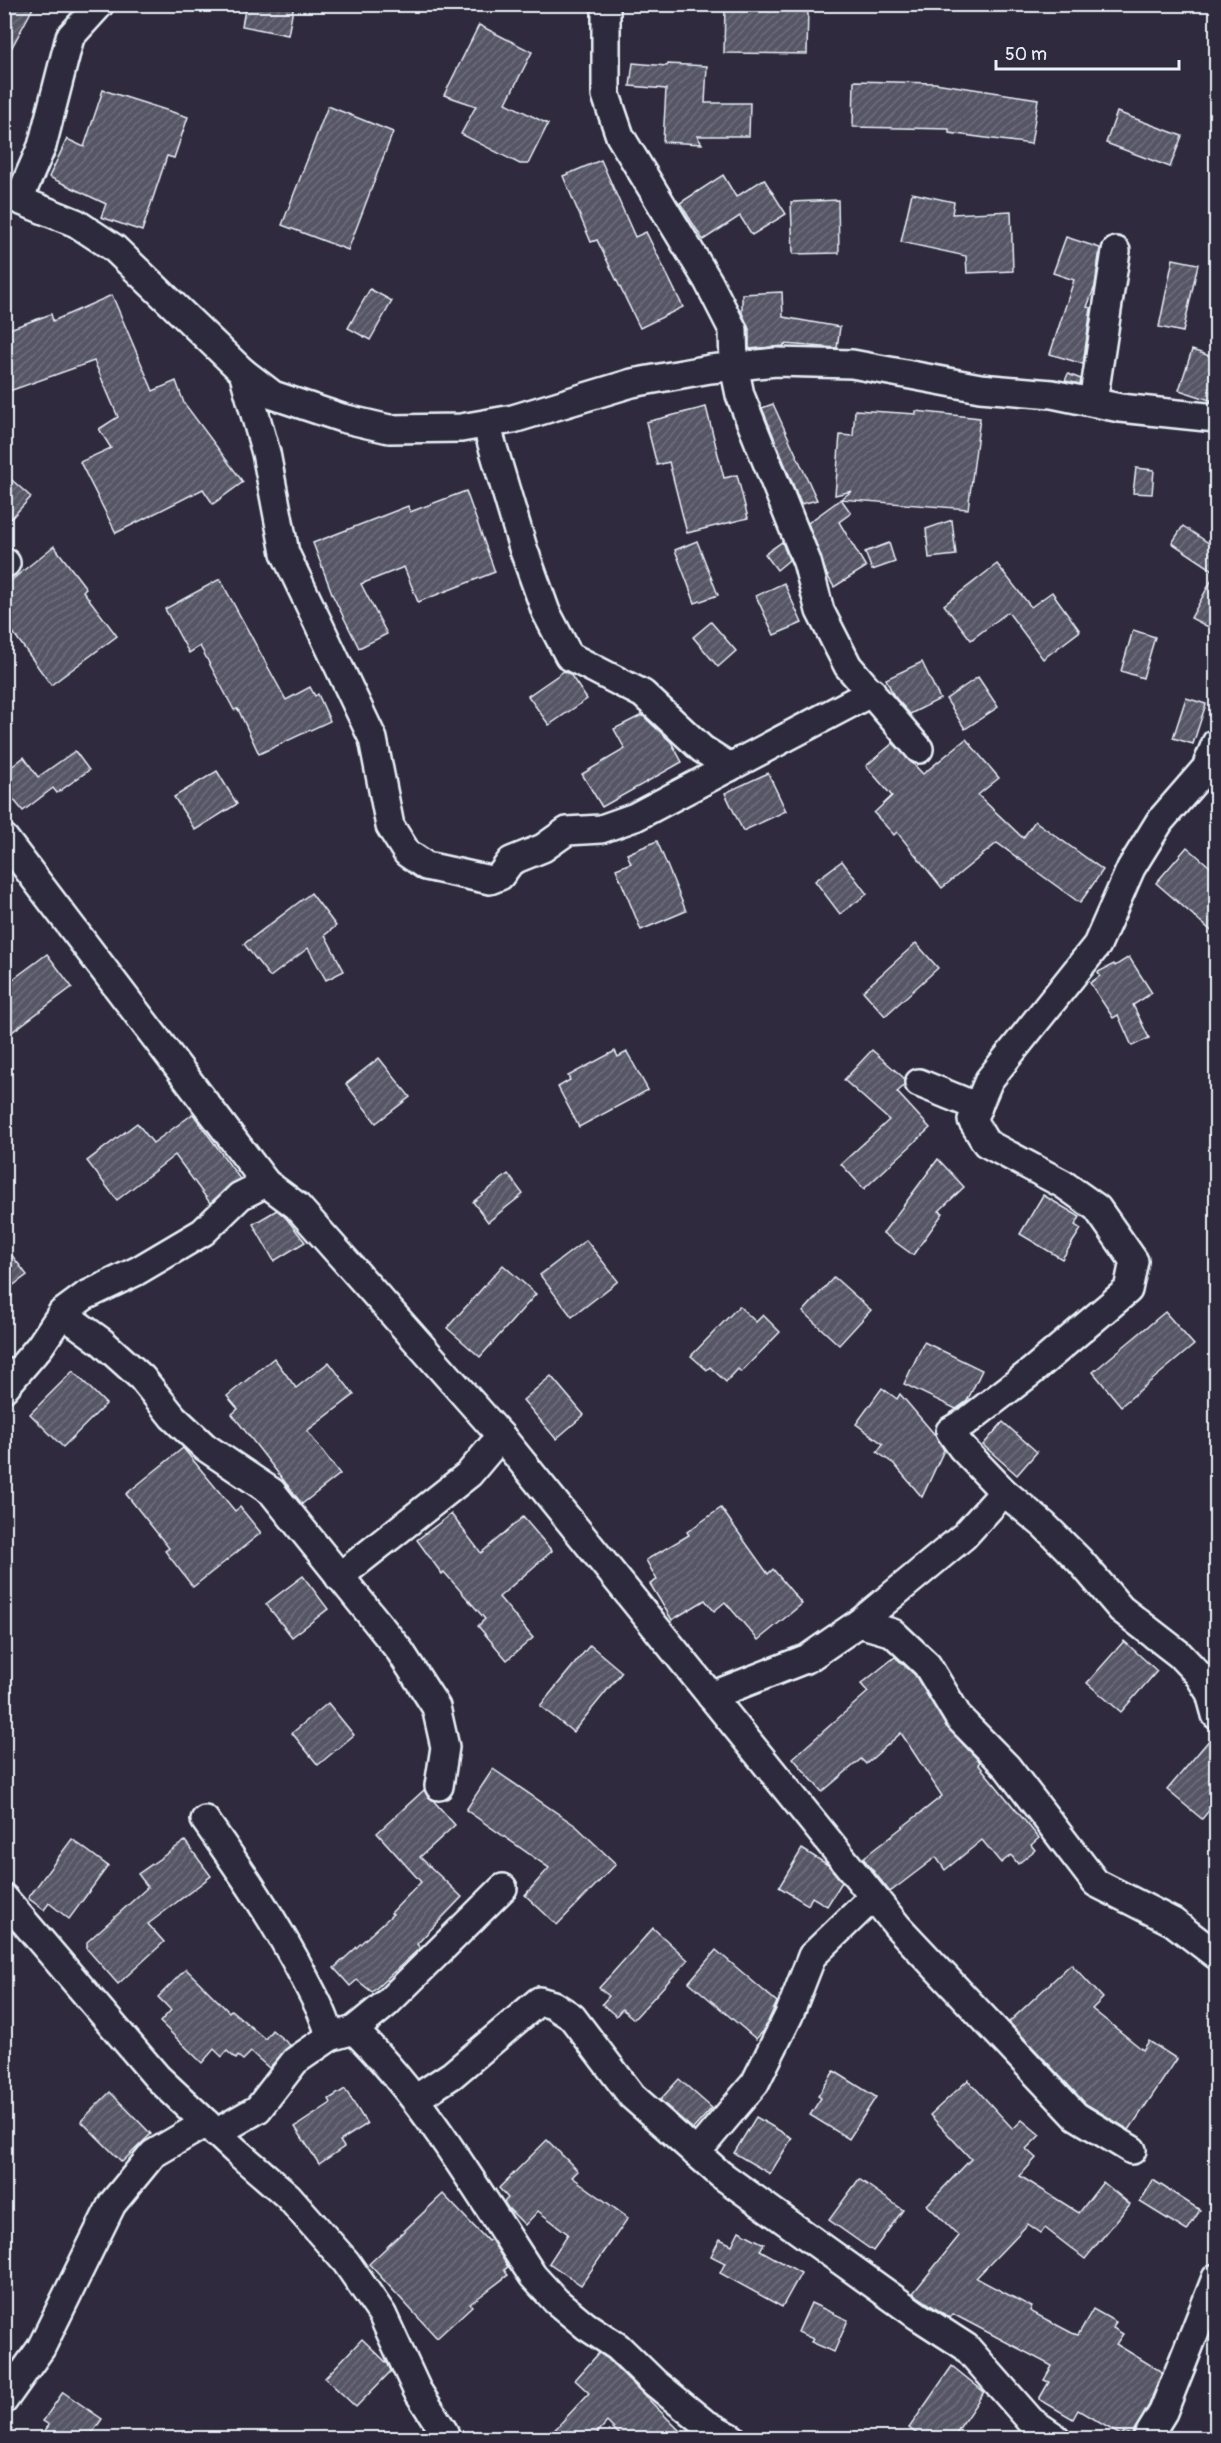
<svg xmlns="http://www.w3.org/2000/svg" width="1221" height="2443" viewBox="0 0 1221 2443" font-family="Pangolin,sans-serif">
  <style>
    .building { fill: url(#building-hatch); stroke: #e8f1f8; stroke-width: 1.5 }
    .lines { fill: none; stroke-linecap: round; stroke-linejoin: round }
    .minor-casing { stroke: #e8f1f8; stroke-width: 32 }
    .minor { stroke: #2f2a3d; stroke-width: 27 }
  </style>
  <defs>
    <pattern id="building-hatch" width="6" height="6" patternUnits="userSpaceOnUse" patternTransform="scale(1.5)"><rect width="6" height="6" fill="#575565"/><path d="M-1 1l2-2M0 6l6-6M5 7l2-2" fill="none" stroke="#6f6e7c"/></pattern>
  </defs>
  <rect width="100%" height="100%" fill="#2f2a3d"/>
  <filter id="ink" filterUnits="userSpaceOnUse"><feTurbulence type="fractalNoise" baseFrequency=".0167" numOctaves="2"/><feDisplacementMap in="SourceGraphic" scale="12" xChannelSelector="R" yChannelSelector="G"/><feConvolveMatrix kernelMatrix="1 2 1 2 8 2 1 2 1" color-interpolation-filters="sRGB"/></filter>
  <g filter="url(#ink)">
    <!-- building -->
    <g class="building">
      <path d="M4,4H35L4,62Z"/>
      <path d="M246,4H294L288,35L242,26Z"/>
      <path d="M725,6L808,8L807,54L724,53Z"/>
      <path d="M479,25L532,52L506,103L548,124L528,164H520L461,134L476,106L444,95Z"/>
      <path d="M633,63L667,66L668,64L707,66L705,103H750L749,136H697L702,144L663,142L666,89L630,86Z"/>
      <path d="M854,81L935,83L1038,99L1031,144L949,133V129L853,127Z"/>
      <path d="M103,90L188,117L174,158L167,156L142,231L101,217L106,204L49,177L67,139L84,147Z"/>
      <path d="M328,106L393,132L348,250L282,225Z"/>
      <path d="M1117,112L1182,136L1170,167L1106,143Z"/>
      <path d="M601,160L635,237L646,232L683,307L640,328L597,240L591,242L563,176Z"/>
      <path d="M723,175L736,197L764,179L786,214L752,235L740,216L703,240L680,203Z"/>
      <path d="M912,193L954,202L952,214L1011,211L1013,271L967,273L966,256L901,242Z"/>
      <path d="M838,200L839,253L793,254L791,202Z"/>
      <path d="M1066,237L1100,248L1095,286L1087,307L1091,308L1083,364L1050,354L1074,280L1053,273Z"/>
      <path d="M1173,259L1198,264L1183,332L1159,327Z"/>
      <path d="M370,289L392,301L370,340L348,328Z"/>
      <path d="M782,292L783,317L840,327L837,348L784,344V346L749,349V329L742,313V294Z"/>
      <path d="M112,295L153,391L176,381L184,403L243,482L213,504L203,489L116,533L80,462L111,448L99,429L118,417L94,361L4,393V331L51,314L53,321Z"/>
      <path d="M1192,350L1216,358V402L1179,390Z"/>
      <path d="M1068,374L1081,379L1080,384L1065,381Z"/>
      <path d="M773,404L817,500L801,504L762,408Z"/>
      <path d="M706,407L724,478L737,475L748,518L687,533L669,462L657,465L646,422Z"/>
      <path d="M855,410L916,414V411L980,418L968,509L841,499L851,513L839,522L866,567L834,587L827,575L808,523L852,491L835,495L840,435L853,436Z"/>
      <path d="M1136,468L1154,470L1152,494L1133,493Z"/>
      <path d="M4,473L31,497L4,526Z"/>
      <path d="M466,491L495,572L418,602L404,567L361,584L387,634L359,648L333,596L313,543L408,506L410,512Z"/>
      <path d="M952,520L956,555L929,558L926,529Z"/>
      <path d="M1183,526L1216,548V631L1191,618L1216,572L1172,543Z"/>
      <path d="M697,541L718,595L695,603L675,550Z"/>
      <path d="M782,542L789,560L777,570L765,554Z"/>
      <path d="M889,543L895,562L872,570L865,552Z"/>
      <path d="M54,546L86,588L83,591L117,636L51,685L4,620V586Z"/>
      <path d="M997,564L1031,607L1052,592L1080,631L1043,659L1008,612L971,640L944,605Z"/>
      <path d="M220,579L286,700L310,687L315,696L318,694L330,721L259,754L238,709L234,710L200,646L189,653L165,609Z"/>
      <path d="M784,583L802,623L774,635L756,596Z"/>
      <path d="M711,622L736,651L718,667L693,637Z"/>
      <path d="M1133,630L1155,637L1143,678L1121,671Z"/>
      <path d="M922,662L940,699L910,714L894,696L886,679Z"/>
      <path d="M564,671L570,674L587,699L549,725L528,696Z"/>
      <path d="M978,677L998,707L965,729L946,699Z"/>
      <path d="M1186,698L1206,704L1193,744L1173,738Z"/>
      <path d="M642,715L671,742L682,762L602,807L582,774L625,749L614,729Z"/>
      <path d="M966,739L999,778L978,795L1023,838L1035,821L1103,870L1080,903L997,843L942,888L897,832L894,835L874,813L892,796L866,766L893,743L923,774Z"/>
      <path d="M75,751L89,770L57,793L53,788L23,811L4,788V773L24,757L38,777Z"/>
      <path d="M217,771L237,804L195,830L174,797Z"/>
      <path d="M768,773L786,811L743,831L725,793Z"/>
      <path d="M657,841L686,911L641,930L616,869L631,863L627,854Z"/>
      <path d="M1187,847L1216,872V935L1156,883Z"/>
      <path d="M842,861L867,894L840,914L815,881Z"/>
      <path d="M311,893L336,926L325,935L344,971L326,980L308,948L270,977L244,944Z"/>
      <path d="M916,943L938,968L885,1016L863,991Z"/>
      <path d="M47,954L72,987L4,1038V986Z"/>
      <path d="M1129,957L1152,993L1133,1005L1149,1038L1132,1046L1118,1015L1113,1018L1090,983L1100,976L1098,972L1114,964L1115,966Z"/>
      <path d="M872,1050L904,1078V1086L897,1092L930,1128L864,1189L841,1164L889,1120L844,1080Z"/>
      <path d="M615,1051L618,1057L627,1052L648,1090L579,1127L558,1087L570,1080L568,1076Z"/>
      <path d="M379,1058L410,1097L376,1123L346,1084Z"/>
      <path d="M193,1114L240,1179L210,1203L175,1155L117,1200L87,1161L137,1123L153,1143Z"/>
      <path d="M938,1159L964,1187L939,1211L943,1213L913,1255L883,1233Z"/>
      <path d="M508,1174L523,1194L488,1222L473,1202Z"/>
      <path d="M1043,1195L1080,1217L1075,1225L1081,1229L1062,1259L1020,1234Z"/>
      <path d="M277,1210L286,1218L305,1242L274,1261L253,1224Z"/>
      <path d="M586,1240L618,1281L572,1317L540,1275Z"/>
      <path d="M4,1245L27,1275L4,1292Z"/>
      <path d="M503,1265L536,1294L480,1357L447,1328Z"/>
      <path d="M834,1277L871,1310L839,1345L803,1312Z"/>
      <path d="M739,1306L756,1322L763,1315L780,1332L741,1372L738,1369L726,1382L710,1367L707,1370L691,1356Z"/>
      <path d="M1165,1312L1194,1345L1121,1406L1093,1372Z"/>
      <path d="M924,1342L982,1370L967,1401L956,1409L904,1384Z"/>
      <path d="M274,1358L296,1388L329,1362L354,1395L307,1431L340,1474L302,1504L232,1414L238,1409L227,1396Z"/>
      <path d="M73,1371L106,1404L63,1447L30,1414Z"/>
      <path d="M551,1376L584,1415L556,1439L523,1400Z"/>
      <path d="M882,1388L897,1399L900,1394L935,1435L944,1450L922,1497L894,1464L877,1452L883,1444L856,1424Z"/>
      <path d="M1003,1422L1037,1452L1017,1475L983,1445Z"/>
      <path d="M183,1448L235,1511L240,1507L261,1533L193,1587L165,1551L169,1548L126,1494Z"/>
      <path d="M721,1508L768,1574L773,1569L802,1604L758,1640L725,1602L714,1611L705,1600L672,1620L650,1584L657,1580L646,1560L689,1535L687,1532Z"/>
      <path d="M451,1514L481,1553L523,1517L552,1551L499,1597L533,1638L507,1660L478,1626L485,1619L444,1572L442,1574L417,1540Z"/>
      <path d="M303,1576L328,1609L292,1637L266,1604Z"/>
      <path d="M1124,1641L1157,1671L1121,1712L1087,1683Z"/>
      <path d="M590,1645L622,1672L573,1732L540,1706Z"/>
      <path d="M895,1657L915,1675L946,1726L980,1762L978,1764L1039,1838L1031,1845L1035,1850L1018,1864L1011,1855L1001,1863L982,1840L945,1870L936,1857L890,1892L863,1858L942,1796L901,1733L866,1764L861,1759L822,1792L793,1758L868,1692L861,1684Z"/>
      <path d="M328,1703L354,1735L318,1765L292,1733Z"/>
      <path d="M1216,1732V1802L1202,1819L1167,1790Z"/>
      <path d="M493,1769L576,1826L616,1864L557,1925L525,1895L549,1868L466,1810Z"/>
      <path d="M424,1790L455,1825L420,1857L462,1897L417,1944L420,1948L372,1992L357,1980L350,1986L334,1968L393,1914L391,1913L421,1882L377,1833Z"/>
      <path d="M72,1839L108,1866L69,1919L49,1903L44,1910L28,1898Z"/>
      <path d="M185,1841L211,1876L148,1924L164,1942L118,1984L87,1949V1942L148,1887L138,1874Z"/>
      <path d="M802,1849L828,1865L842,1882L827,1906L812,1897L808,1905L779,1887Z"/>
      <path d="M653,1928L688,1960L634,2019L622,2009L616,2016L602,2004L609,1996L599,1988Z"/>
      <path d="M716,1950L777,2002L764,2030L756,2039L689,1982Z"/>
      <path d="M1071,1964L1103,1998L1092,2009L1143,2050L1149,2041L1177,2059L1129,2130L1086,2104L1009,2022Z"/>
      <path d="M186,1969L229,2012L231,2010L265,2039L272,2030L290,2045L269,2068L251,2052L243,2060L238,2056L236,2059L227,2051L222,2057L214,2049L202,2063L160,2022L171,2010L158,1997Z"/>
      <path d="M834,2071L876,2097L849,2139L810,2115L821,2098L818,2096Z"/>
      <path d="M679,2079L712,2108L693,2129L660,2100Z"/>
      <path d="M968,2080L1013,2129L1022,2120L1040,2135L1026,2149L1036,2158L1020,2176L1079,2213L1103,2182L1130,2204L1085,2259L1045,2228L1041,2233L1028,2224L976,2278L1032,2307L1030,2311L1072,2333L1078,2335L1093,2309L1116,2322L1113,2328L1123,2334L1116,2344L1162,2372L1149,2405L1132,2436L1124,2432L1122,2436L1078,2410L1073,2419L1039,2399L1049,2382L1044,2380L1052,2366L953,2314L950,2318L913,2293L959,2236L927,2205L971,2159L930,2115Z"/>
      <path d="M345,2089L367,2124L340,2141L344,2147L319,2164L295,2127L331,2103L329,2099Z"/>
      <path d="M110,2092L151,2134L122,2162L81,2121Z"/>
      <path d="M756,2117L792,2138L770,2174L734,2153Z"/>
      <path d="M547,2140L578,2171L572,2177L628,2218L581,2285L549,2263L568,2234L538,2211L525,2225L508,2208L504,2202L508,2198L499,2188Z"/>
      <path d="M859,2179L903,2210L873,2251L829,2220Z"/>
      <path d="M1153,2180L1200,2210L1187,2231L1140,2202Z"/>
      <path d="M443,2194L488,2241L491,2239L508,2267L504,2270L508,2275L470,2304L472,2306L437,2338L369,2264Z"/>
      <path d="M739,2231L764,2244L760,2250L801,2273L782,2307L720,2273L725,2263L711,2256L720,2239L732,2245Z"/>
      <path d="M811,2303L848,2320L834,2352L811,2342L813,2339L798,2332Z"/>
      <path d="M362,2339L388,2364L391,2371L356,2407L325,2378Z"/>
      <path d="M599,2353L608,2359L688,2439H624L607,2422L592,2439H546L589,2393L575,2380Z"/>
      <path d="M952,2366L984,2392L952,2439H924L909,2428Z"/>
      <path d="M63,2392L102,2419L88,2439H39L49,2425L43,2421Z"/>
    </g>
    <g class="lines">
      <!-- minor casing -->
      <g class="minor-casing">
        <g id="minor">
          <path d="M606,4V95L620,136L708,281L733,330L734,366L740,395L807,562L820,611L848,666L919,749"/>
          <path d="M4,194L76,223L114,248L243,372L273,395L342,418L389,429L461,428L513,419L632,383L710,369L776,362L852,364L980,388L1052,394L1120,408L1216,418"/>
          <path d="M19,199L42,146L70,37L100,4"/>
          <path d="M243,372L266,453L285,553L373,739L390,826L407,853L426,866L490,880L500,876L511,861L543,848L567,831L601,829L635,817L872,692"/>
          <path d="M1093,402L1116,251"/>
          <path d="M486,424L523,548L546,612L569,656L643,694L702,749L730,767"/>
          <path d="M4,564L6,563"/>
          <path d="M4,838L266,1183L297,1206L501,1436L898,1927L1076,2116L1132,2150"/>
          <path d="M919,1083L978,1107"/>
          <path d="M62,1313L102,1342L142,1378L173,1417L205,1447L272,1492L400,1651L436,1707L445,1747L439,1786"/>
          <path d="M4,1388L40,1346L62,1313L85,1296L137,1271L203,1232L240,1196L266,1183"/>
          <path d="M1004,1492L962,1448L950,1431L970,1419L1031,1372L1128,1290L1134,1261L1097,1208L1063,1184L986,1143L972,1120L989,1080L1097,945L1131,868L1160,821L1206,768L1216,743"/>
          <path d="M339,1577L469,1474L501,1436"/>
          <path d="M859,1623L893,1633L927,1665L959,1718L1007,1767L1096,1883L1173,1922L1216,1955"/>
          <path d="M711,1696L808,1658L859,1623L964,1536L1004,1492L1044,1525L1080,1561L1121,1609L1179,1654L1198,1674L1210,1693L1216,1715"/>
          <path d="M205,1820C241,1871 276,1922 304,1977C314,1997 325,2015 330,2037"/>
          <path d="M4,1898L157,2077L236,2151L288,2196L346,2262L382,2314L417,2390L444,2432"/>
          <path d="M354,2030L387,2003L503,1888"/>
          <path d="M415,2099L452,2075L539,2001L553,2005L572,2017L632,2096L720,2174L918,2316L966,2347L1031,2421L1056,2438"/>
          <path d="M216,2133L258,2109L295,2061L330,2037L354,2030C426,2101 478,2192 533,2276L556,2301L586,2326L618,2347L655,2383L703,2422L732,2438"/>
          <path d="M696,2153L755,2083L789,2015L812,1956L873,1897"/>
          <path d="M4,2400L41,2348L112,2204L153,2154L206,2123"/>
          <path d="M1147,2438L1163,2412L1216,2278"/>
        </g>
      </g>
      <!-- minor -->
      <use href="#minor" class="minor"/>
    </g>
  </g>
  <!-- margin -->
  <rect width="1221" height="2443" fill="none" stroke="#2f2a3d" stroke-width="24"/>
  <rect x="12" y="12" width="1197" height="2419" fill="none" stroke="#e8f1f8" stroke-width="2" filter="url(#ink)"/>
  <!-- scale -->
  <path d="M996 60v9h183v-9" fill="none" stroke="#e8f1f8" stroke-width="3"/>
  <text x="1005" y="60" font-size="18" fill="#e8f1f8" stroke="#2f2a3d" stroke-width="4.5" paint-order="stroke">50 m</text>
</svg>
